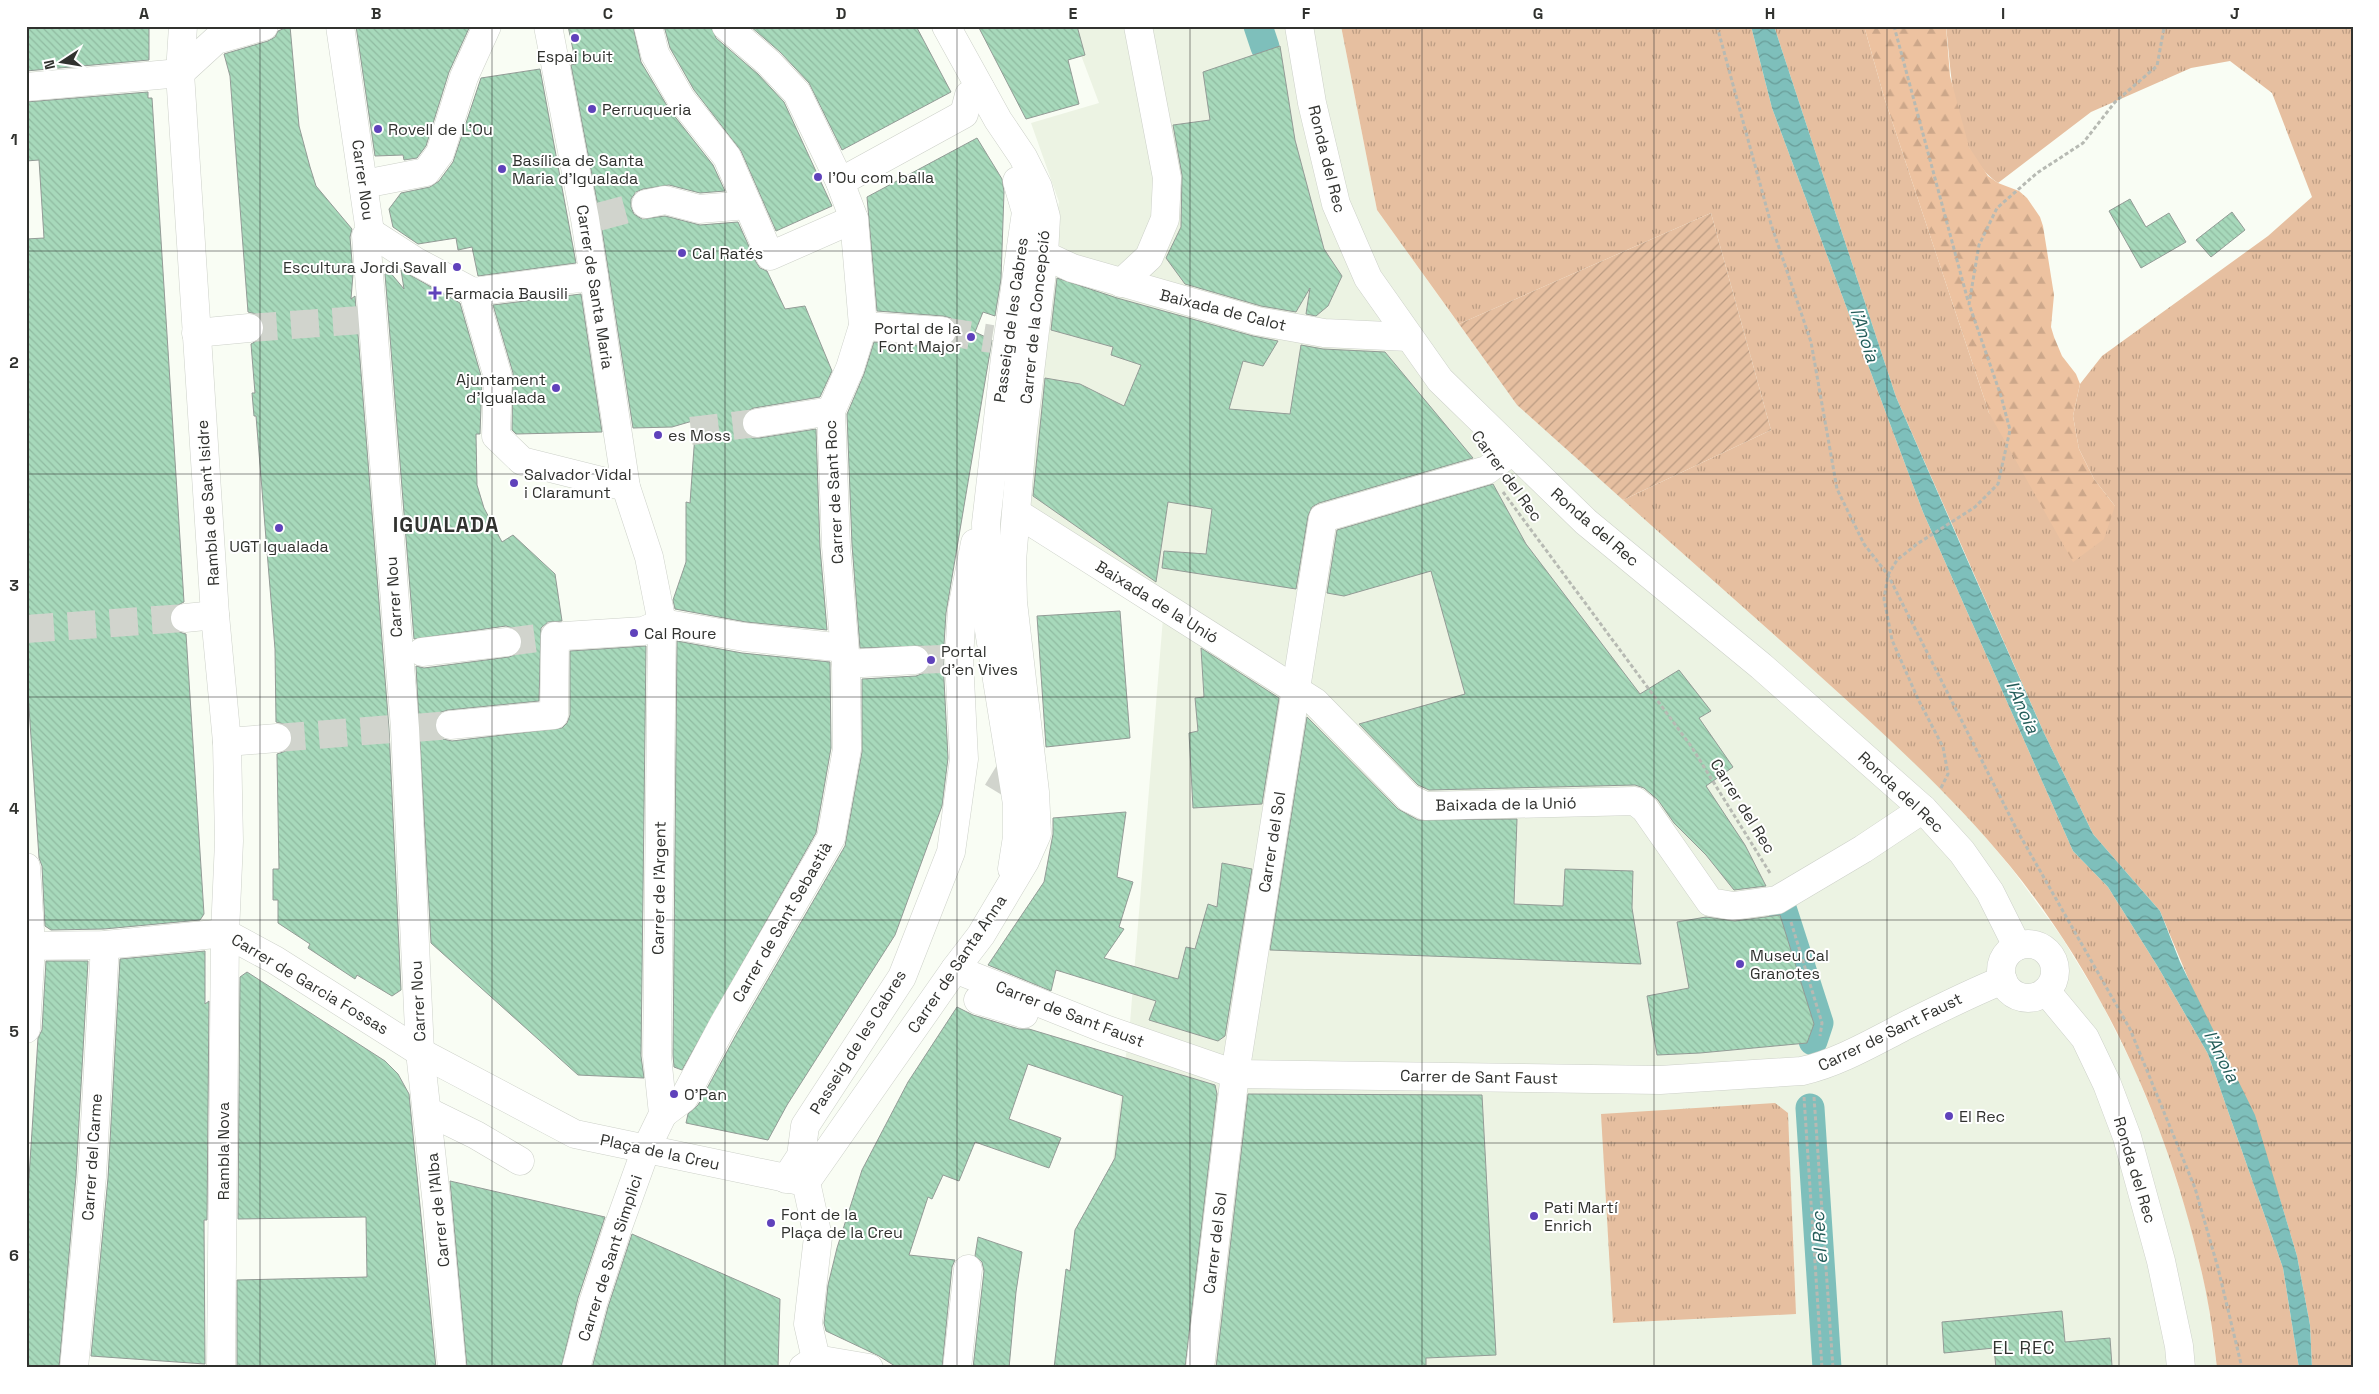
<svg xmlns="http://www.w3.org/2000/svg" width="2379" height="1394" viewBox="0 0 2379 1394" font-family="'Space Grotesk',sans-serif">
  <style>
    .built { fill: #ecf3e3 }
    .grass { fill: url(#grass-tufts) }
    .forest { fill: url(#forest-firs) }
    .garden { fill: url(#garden-furrows) }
    .water { fill: url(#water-waves) }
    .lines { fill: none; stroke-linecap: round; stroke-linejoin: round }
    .canal { stroke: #7ebfbb; stroke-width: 29 }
    .building { fill: url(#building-back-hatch); stroke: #939b96 }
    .minor-tunnel { stroke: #d1d4cd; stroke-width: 28; stroke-dasharray: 28 14; stroke-linecap: butt }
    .minor-casing { stroke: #cdd1c9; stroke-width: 29 }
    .path { stroke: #b7bab3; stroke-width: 3; stroke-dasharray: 4 2.5; stroke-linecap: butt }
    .minor { stroke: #fff; stroke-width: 28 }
    .grid { fill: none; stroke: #31322f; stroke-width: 1; stroke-opacity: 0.55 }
    .poi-dot { fill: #5f42bb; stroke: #fff; stroke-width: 2 }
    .labels { text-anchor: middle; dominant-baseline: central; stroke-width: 4; stroke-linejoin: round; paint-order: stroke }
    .poi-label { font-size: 16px; fill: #31322f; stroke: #fff; text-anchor: start }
    .street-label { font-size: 16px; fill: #31322f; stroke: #fff }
    .water-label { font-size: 18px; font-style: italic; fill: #255d5a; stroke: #fff }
    .neighbourhood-label { font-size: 18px; letter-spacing: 1px; fill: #31322f; stroke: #fff }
    .district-label { font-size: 21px; font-weight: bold; letter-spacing: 1px; fill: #31322f; stroke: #fff }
    .neatline { fill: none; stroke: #31322f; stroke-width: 2 }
    .grid-label { font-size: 16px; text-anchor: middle; font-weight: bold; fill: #31322f }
  </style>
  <defs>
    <pattern id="grass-tufts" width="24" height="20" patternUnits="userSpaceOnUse" patternTransform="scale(1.25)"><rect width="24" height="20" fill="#e6bfa0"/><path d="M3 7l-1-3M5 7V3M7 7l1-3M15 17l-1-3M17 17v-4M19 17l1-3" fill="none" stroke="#bb9c83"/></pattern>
    <pattern id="forest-firs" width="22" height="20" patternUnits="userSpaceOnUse" patternTransform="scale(1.25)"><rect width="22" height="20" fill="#edc2a0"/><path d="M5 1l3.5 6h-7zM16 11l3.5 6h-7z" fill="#cca78a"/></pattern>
    <pattern id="garden-furrows" width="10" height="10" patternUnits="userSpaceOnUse" patternTransform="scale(1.25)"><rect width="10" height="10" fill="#e6bfa0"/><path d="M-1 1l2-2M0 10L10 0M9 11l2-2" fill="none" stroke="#bb9c83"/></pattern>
    <pattern id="water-waves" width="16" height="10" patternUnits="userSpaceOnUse" patternTransform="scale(1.25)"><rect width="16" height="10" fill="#7ebfbb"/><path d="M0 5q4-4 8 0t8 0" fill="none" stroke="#689c98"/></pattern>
    <pattern id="building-back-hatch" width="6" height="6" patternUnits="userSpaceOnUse" patternTransform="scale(1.25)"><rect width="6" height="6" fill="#a7d9bb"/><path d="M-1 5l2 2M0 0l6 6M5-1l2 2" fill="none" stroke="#90bba1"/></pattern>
  </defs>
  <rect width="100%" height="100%" fill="#f9fdf4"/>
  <!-- built -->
  <path class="built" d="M1070,26H1341L1377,210L1517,405L1912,758L1983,834L2012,869L2061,936L2100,1000L2135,1070L2163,1139L2188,1216L2207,1294L2217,1368H1087L1130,1023L1163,618L1022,527L1039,320L1059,202L1031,123L1099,103Z"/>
  <!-- grass -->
  <g class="grass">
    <path d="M1341,26H1751L1772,108L1923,512L2073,851L2108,887L2158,967L2208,1054L2283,1268L2299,1368H2217C2214,1343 2211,1317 2206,1292C2174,1138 2110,989 2010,866C1949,792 1881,731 1810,667C1748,611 1685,556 1623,500L1771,430L1711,213L1459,324L1377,210Z"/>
    <path d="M1774,26H1864L1884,97L1989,413L2115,506L2094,479L2079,449L2073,416L2080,384L2102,356L2268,236L2312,197L2272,93L2230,61L2191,68L2091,112L1998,183C1952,150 1952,77 1946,26H2353V1368H2312L2310,1325L2297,1256L2279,1196L2160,911L2093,834L2044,733L1896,397Z"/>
    <path d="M1775,1103L1788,1113L1796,1314L1613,1323L1601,1114Z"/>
  </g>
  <!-- forest -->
  <path class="forest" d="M1864,26H1946L1950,76L1969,147L1988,176L1998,183L2019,191L2027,198L2040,217L2043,226L2054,295L2051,327L2054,337L2062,356L2076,374L2080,384L2073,416L2079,449L2094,479L2115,506L2104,539L2073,562L1989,413L1884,97Z"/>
  <!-- garden -->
  <path class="garden" d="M1711,213L1771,430L1623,500L1517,405L1459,324Z"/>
  <!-- water -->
  <path class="water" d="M1751,26H1774L1896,397L1962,548L2044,733L2093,834L2160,911L2180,962L2255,1115L2297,1256L2310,1325L2312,1368H2299L2283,1268L2208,1054L2158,967L2108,887L2073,851L1923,512L1772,108Z"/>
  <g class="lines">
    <!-- canal -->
    <g class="canal">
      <path d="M1258,26L1265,47"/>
      <path d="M1782,908L1819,1023L1813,1041"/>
      <path d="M1810,1108L1827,1368"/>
    </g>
  </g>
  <!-- building -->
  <g class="building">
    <path d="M26,26H149V60L26,71Z"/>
    <path d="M290,26L299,126L310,167L316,186L352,229L350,237L353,274L351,299L355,296L389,729L401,990L392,996L357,975L355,979L308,948L310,944L278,923V900H273V869H279L277,754L286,751L291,745L293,737L290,729L284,724L276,722L275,649L256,416H254L252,393H255L251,344L258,340L263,335L265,327L261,319L256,314L248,312L230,76L224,54L268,41L275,37L278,31Z"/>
    <path d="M356,26H470L449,72L426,146L417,158L404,160L403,155L375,156Z"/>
    <path d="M568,26H633L641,62L669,109L713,165L725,191L700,193L669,185L643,189L636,192L631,199V207L634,214L642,219L665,216L700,225L738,222L756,262L760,268L767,271L785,309L805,306L832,371L820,397L754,408L747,411L743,417L742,425L745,433L752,438H759L816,429L820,547L827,630L746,622L675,609L673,600L686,562V502L690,503L696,420L672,427L633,428L600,217L571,65L576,64Z"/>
    <path d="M664,26H711L716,38L758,74L784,102L832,206L776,231L741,151L694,90L670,48Z"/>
    <path d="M750,26H916L951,92L842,150L809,83L780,52Z"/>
    <path d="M978,26H1077L1085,55L1068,60L1079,104L1026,119Z"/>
    <path d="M1280,46L1295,140L1324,249L1342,276L1328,306L1316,316L1306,314L1310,288L1296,312L1261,306L1185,284L1166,258L1181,227L1182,175L1173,125L1210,120L1203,72Z"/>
    <path d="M540,69L576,263L478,276L472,247L458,250L456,238L418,244L393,227L389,209L401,193L430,187L439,181L453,162L481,78Z"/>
    <path d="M148,92V98H152L184,602L176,606L171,612L169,619L173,627L179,632L186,634L204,914L200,920L104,929L51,930L45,926L42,866L39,858L26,662V239L44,238L39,160L26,161V102Z"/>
    <path d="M977,138L1002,179L1004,192L1001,279L995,316L983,312L975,332L992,340L946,613L943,660L948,758L942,806L895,935L787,1105L768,1140L686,1123L688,1114L698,1105L737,1033L845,846L862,752V679L916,676L924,673L929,667L931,659L928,652L922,646L860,648L852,545L847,414L864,374L874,342L942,347L948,345L955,340L958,332L956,324L951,318L943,316L877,311L867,197Z"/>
    <path d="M2130,199L2146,227L2169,213L2186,242L2141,268L2109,211Z"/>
    <path d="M2232,212L2245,230L2211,257L2196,240Z"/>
    <path d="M401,270L460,303L482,379L480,434H476L477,485L484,508L502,542L513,535L555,574L562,621L548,622L541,628L539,701L448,710L441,712L436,718L434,726L437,734L443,739L452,741L562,728L567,723L570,715V651L646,646L641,1056L644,1078L578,1075L431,943L416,666L424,668L509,657L517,654L521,649L523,641L519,632L513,628L506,626L414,639L385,274L389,271L404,289Z"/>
    <path d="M1057,278L1117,298L1253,336L1278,341L1263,366L1243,361L1229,409L1290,414L1301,345L1323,349L1385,352L1473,458L1319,503L1312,507L1308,516L1296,589L1162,568L1164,551L1206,554L1212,509L1168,502L1156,582L1033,496L1045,378L1080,384L1124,406L1141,365L1111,355L1113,347L1051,330Z"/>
    <path d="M581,294L602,432L516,434L512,430L513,373L493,305Z"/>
    <path d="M1493,484L1526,544L1640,694L1679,670L1711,711L1699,718L1733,767L1706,786L1745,845L1766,886L1734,890L1706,855L1674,823L1658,800L1644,788L1635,785L1429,790L1418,785L1359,724L1465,694L1431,571L1344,596L1327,593L1337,530Z"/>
    <path d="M1120,611L1130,738L1046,747L1037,616Z"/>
    <path d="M677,641L742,653L830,662L831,748L816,833L682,1070L674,1067L673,1055Z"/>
    <path d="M1201,648L1279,698L1262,804L1193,808L1189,733L1198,731L1195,698L1204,697Z"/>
    <path d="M1307,717L1398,809L1418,820L1517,819L1514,904L1563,906L1565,869L1633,871L1632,908L1641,964L1270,950Z"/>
    <path d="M1126,812L1117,877L1133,882L1119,927L1124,929L1104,958L1178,979L1186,947L1195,949L1208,904L1217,907L1222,863L1252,869L1225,1036L1218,1041L1149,1020L1156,1001L1056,970L1051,991L988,965L1044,882L1053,834V818Z"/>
    <path d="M1780,915L1814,1024L1807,1043L1700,1053L1657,1055L1647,996L1689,988L1677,922L1706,917L1735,921Z"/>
    <path d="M205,951V1004L209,1001L207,1220H204L205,1364L91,1356L108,1178L120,959Z"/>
    <path d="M46,961H88L76,1176L59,1368H26V1224L38,1038L42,1030Z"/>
    <path d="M247,972L385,1061L398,1074L409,1094L436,1368H240L237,1366V1280L367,1277L366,1217L238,1219L240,977Z"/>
    <path d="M957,1007L973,1015L1019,1029H1029L1215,1085L1217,1094L1185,1368H1054L1066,1269L1070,1271L1075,1230L1115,1158L1123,1096L1028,1064L1009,1119L1061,1138L1049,1168L975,1142L959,1181L943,1175L932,1199L928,1197L909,1255L955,1260L952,1267L942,1368H898L879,1356L826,1331L824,1323L828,1285L837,1248L862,1170L908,1082Z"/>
    <path d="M1248,1094L1482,1095L1496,1355L1426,1358V1368H1216Z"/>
    <path d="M450,1181L605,1217L578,1298L561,1368H467Z"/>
    <path d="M632,1234L780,1299L778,1368H592L608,1307Z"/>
    <path d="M978,1237L1022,1252L1016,1292L1009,1368H973L984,1271L982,1262L975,1256Z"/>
    <path d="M2062,1311L2065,1342L2110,1338L2112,1366L1996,1368L1994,1348L1944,1353L1942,1322Z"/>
  </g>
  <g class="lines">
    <!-- minor-tunnel -->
    <g class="minor-tunnel">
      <path d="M598,217L646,204"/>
      <path d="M249,328L361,320"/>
      <path d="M942,331L992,339"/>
      <path d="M691,431L757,423"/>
      <path d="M26,629L185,618"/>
      <path d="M507,642L552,636"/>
      <path d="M915,660L946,659"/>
      <path d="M414,728L450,725"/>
      <path d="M277,738L391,729"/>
      <path d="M997,792L1011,769"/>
    </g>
    <!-- minor casing -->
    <g class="minor-casing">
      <g id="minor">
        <path d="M183,26L180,73L215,615L227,742L229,841L225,933L221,1368"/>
        <path d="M340,26L370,232L366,236L405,728L420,1052L437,1205L452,1368"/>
        <path d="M548,26L585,219L626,487L649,557L662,623L657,1056L663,1114L646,1149L618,1227L593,1303L576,1368"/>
        <path d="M648,26L655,54L681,99L727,157L770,256L854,219"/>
        <path d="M1299,26L1312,103L1336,204L1368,278L1440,380L1586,522L1761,666L1923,809L1962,852L1990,892L2017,946"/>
        <path d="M180,73L216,40L264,26"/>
        <path d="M26,87L180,73"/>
        <path d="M840,182L964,114L969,95L980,88"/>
        <path d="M364,184L426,172L440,153L464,77L487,26"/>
        <path d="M646,204L665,200L699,209L748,205"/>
        <path d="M370,232L415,261L473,292L498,377L496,436L522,461L626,487"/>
        <path d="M1044,255L1072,268L1257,321L1324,333L1409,337"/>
        <path d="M1121,283L1149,257L1165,219L1167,178L1138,26"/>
        <path d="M473,292L594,276"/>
        <path d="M863,326L942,331"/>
        <path d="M196,333L249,328"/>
        <path d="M757,423L831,411"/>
        <path d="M1017,513L1315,702L1409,798L1425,806L1635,801L1645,809L1710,902L1733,906L1777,900L1863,849L1923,809"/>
        <path d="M185,618L215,615"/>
        <path d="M662,623L744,637L844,648"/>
        <path d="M564,636L643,631L662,623"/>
        <path d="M422,652L507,642"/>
        <path d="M846,664L915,660"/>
        <path d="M450,725L554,715L555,636"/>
        <path d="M227,742L277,738"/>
        <path d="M26,867L31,946L26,1029"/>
        <path d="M1012,869L1017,837V804L988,624L986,523L1005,358L1026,212L1017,181"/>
        <path d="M225,933L275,960L420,1052L575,1134L805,1182"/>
        <circle cx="2028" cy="971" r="27"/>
        <path d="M26,946L105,945L225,933"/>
        <path d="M955,969L1105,1029L1235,1074L1660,1080L1802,1071C1837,1063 1870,1044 1901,1028C1935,1011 1968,994 2003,980"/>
        <path d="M2046,991L2085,1038L2107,1084L2127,1137L2161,1261L2179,1346L2181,1368"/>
        <path d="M978,1000L1024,1014"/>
        <path d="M427,1111L476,1135L520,1161"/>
        <path d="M663,1114L684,1098L723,1025L831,838L847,749L846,664L836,546L831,411L850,368L863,326L854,219L840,182L797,93L769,63L726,26"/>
        <path d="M786,1179L801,1156L805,1126L902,977L951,852L964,759L959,659L962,609L975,543"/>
        <path d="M806,1182L955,969L981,935L1025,861L1037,834L1035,792L1013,602L1012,561L1022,439L1044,255L1046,217L1038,187L1023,157L998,120L946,26"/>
        <path d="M806,1182L818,1237L808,1324L818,1368"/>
        <path d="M74,1368L92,1177L105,945"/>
        <path d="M803,1368L816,1359L869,1368"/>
        <path d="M957,1368L968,1269"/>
        <path d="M1200,1368L1235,1074L1323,518L1487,470L1512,451"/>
      </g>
    </g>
    <!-- path -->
    <g class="path">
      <path d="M1717,26L1771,224L1811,342L1837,489L1864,544L1888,575L2018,832L2130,1029L2195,1188L2218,1268L2242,1368"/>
      <path d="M1894,26L1968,301"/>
      <path d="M1503,492L1691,746L1770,873"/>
      <path d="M1941,788L1948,774L1943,747L1918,699L1892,640L1884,599L1888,575L1897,560L1917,544L1975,507L1998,484L2010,430L2001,396L1969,304L1979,245L1997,208L2037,173L2083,143L2115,102L2157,66L2164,28L2161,26"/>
      <path d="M1791,922L1822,1023L1820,1036"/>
      <path d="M1804,1097L1822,1368"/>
      <path d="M1814,1097L1833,1368"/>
    </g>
    <!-- minor -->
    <use href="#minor" class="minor"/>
  </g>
  <!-- grid -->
  <path class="grid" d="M260,26V1368M492,26V1368M725,26V1368M957,26V1368M1190,26V1368M1422,26V1368M1654,26V1368M1887,26V1368M2119,26V1368M26,251H2353M26,474H2353M26,697H2353M26,920H2353M26,1143H2353"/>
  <!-- markers -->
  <g class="poi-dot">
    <circle cx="575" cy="38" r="5"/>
    <circle cx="592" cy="109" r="5"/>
    <circle cx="378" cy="129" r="5"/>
    <circle cx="502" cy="169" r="5"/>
    <circle cx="818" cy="177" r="5"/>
    <circle cx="682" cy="253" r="5"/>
    <circle cx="457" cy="267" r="5"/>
    <path d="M432.5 285.5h5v5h5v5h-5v5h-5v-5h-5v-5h5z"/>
    <circle cx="971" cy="337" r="5"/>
    <circle cx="556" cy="388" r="5"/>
    <circle cx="658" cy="435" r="5"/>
    <circle cx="514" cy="483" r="5"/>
    <circle cx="279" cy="528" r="5"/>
    <circle cx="634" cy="633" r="5"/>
    <circle cx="931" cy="660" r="5"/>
    <circle cx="1740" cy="964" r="5"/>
    <circle cx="674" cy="1094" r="5"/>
    <circle cx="1949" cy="1116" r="5"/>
    <circle cx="1534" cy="1216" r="5"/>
    <circle cx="771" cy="1223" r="5"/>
  </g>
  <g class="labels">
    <!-- poi labels -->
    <g class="poi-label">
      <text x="575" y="56" text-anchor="middle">Espai buit</text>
      <text x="602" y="109">Perruqueria</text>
      <text x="388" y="129">Rovell de L'Ou</text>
      <text x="512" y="160">Basílica de Santa<tspan x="512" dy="18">Maria d'Igualada</tspan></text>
      <text x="828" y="177">l'Ou com balla</text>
      <text x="692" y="253">Cal Ratés</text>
      <text x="447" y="267" text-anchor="end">Escultura Jordi Savall</text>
      <text x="445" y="293">Farmacia Bausili</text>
      <text x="961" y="328" text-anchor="end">Portal de la<tspan x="961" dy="18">Font Major</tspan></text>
      <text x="546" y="379" text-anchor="end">Ajuntament<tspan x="546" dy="18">d'Igualada</tspan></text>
      <text x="668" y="435">es Moss</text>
      <text x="524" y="474">Salvador Vidal<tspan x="524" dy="18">i Claramunt</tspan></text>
      <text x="279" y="546" text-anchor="middle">UGT Igualada</text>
      <text x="644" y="633">Cal Roure</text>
      <text x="941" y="651">Portal<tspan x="941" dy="18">d'en Vives</tspan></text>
      <text x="1750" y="955">Museu Cal<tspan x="1750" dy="18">Granotes</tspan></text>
      <text x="684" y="1094">O'Pan</text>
      <text x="1959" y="1116">El Rec</text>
      <text x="1544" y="1207">Pati Martí<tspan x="1544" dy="18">Enrich</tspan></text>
      <text x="781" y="1214">Font de la<tspan x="781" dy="18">Plaça de la Creu</tspan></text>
    </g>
    <!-- street labels -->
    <g class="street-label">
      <text transform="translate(1327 159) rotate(76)">Ronda del Rec</text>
      <text transform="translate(363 180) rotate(82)">Carrer Nou</text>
      <text transform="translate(595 287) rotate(81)">Carrer de Santa Maria</text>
      <text transform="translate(1223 310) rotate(14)">Baixada de Calot</text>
      <text transform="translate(1035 317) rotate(-84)">Carrer de la Concepció</text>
      <text transform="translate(1011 320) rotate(-82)">Passeig de les Cabres</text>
      <text transform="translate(1507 476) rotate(54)">Carrer del Rec</text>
      <text transform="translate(834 492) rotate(-93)">Carrer de Sant Roc</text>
      <text transform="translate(208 503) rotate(-94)">Rambla de Sant Isidre</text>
      <text transform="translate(1595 527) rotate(41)">Ronda del Rec</text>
      <text transform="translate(394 597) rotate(-94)">Carrer Nou</text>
      <text transform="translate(1157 602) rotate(32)">Baixada de la Unió</text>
      <text transform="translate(1901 792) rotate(43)">Ronda del Rec</text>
      <text transform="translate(1506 804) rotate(-1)">Baixada de la Unió</text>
      <text transform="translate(1743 806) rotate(58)">Carrer del Rec</text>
      <text transform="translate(1272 842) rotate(-81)">Carrer del Sol</text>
      <text transform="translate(659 888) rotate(-89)">Carrer de l'Argent</text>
      <text transform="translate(782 922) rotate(-60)">Carrer de Sant Sebastià</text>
      <text transform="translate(957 964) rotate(-56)">Carrer de Santa Anna</text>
      <text transform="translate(310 984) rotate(31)">Carrer de Garcia Fossas</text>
      <text transform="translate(418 1001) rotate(-93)">Carrer Nou</text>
      <text transform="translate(1070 1014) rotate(21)">Carrer de Sant Faust</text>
      <text transform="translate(1890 1032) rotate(-26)">Carrer de Sant Faust</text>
      <text transform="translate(858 1042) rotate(-58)">Passeig de les Cabres</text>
      <text transform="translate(1479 1077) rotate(1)">Carrer de Sant Faust</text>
      <text transform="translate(223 1151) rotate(-90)">Rambla Nova</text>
      <text transform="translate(660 1152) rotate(12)">Plaça de la Creu</text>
      <text transform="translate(92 1157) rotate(-86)">Carrer del Carme</text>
      <text transform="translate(2135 1170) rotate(73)">Ronda del Rec</text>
      <text transform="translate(438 1210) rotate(-96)">Carrer de l'Alba</text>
      <text transform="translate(1215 1243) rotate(-83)">Carrer del Sol</text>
      <text transform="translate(610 1258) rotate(-72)">Carrer de Sant Simplici</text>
    </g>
    <!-- water labels -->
    <g class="water-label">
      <text transform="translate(1865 335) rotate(72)">l'Anoia</text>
      <text transform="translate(2023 707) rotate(66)">l'Anoia</text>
      <text transform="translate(2222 1056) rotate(63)">l'Anoia</text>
      <text transform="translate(1819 1238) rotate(-94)">el Rec</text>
    </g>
    <!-- neighbourhood labels -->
    <g class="neighbourhood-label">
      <text x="2024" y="1347">EL REC</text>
    </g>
    <!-- district labels -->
    <g class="district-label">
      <text x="446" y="524">IGUALADA</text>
    </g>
  </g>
  <!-- border -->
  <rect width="2379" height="1394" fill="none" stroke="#ffffff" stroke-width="55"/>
  <!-- north arrow -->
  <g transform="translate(62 62) rotate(258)" stroke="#ffffff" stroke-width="4" paint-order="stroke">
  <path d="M0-4L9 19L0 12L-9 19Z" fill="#31322f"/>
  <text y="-8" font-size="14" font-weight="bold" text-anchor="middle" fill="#31322f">N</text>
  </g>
  <rect x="28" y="28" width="2324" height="1338" class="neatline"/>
  <g class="grid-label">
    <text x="144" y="19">A</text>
    <text x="376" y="19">B</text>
    <text x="608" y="19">C</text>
    <text x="841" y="19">D</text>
    <text x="1073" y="19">E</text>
    <text x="1306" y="19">F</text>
    <text x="1538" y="19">G</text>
    <text x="1770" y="19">H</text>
    <text x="2003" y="19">I</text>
    <text x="2235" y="19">J</text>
    <text x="14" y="145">1</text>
    <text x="14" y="368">2</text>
    <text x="14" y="591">3</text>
    <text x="14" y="814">4</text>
    <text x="14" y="1037">5</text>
    <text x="14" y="1261">6</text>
  </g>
</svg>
